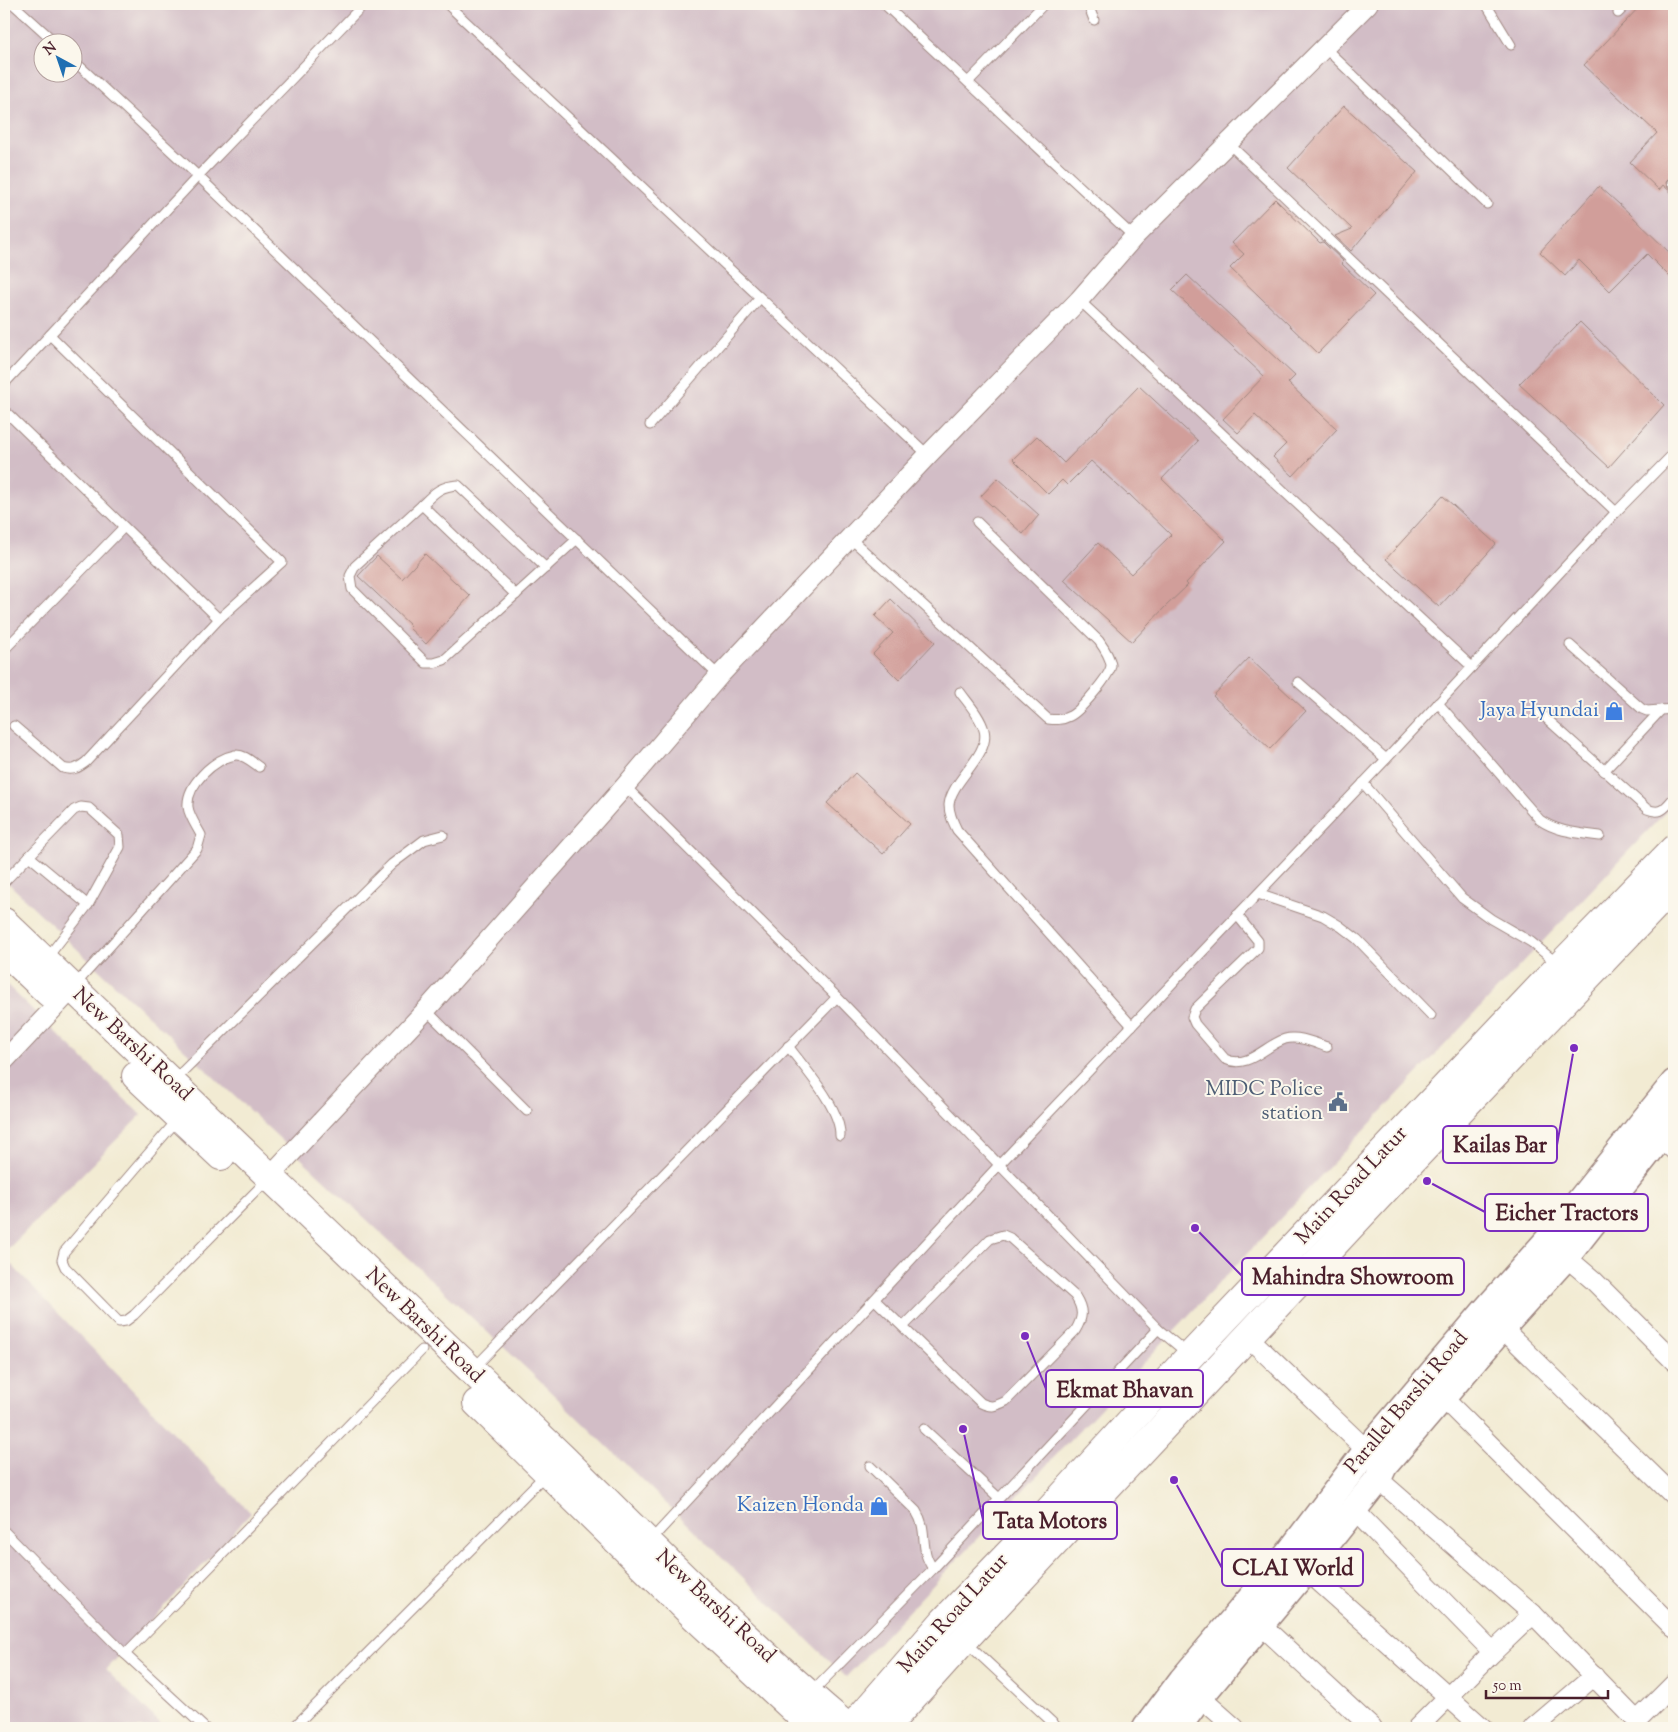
<svg xmlns="http://www.w3.org/2000/svg" width="1678" height="1732" viewBox="0 0 1678 1732" font-family="'Sorts Mill Goudy',serif">
  <style>
    .industrial { fill: #d2bdc6; fill-rule: evenodd }
    .building { fill: #d19e9a }
    .lines { fill: none; stroke-linecap: round; stroke-linejoin: round }
    .lane-casing { stroke: #9e857f; stroke-width: 11 }
    .street-casing { stroke: #9e857f; stroke-width: 21 }
    .secondary-casing { stroke: #9e857f; stroke-width: 29 }
    .primary-casing { stroke: #9e857f; stroke-width: 30 }
    .highway-casing { stroke: #9e857f; stroke-width: 30 }
    .lane { stroke: #fff; stroke-width: 9 }
    .street { stroke: #fff; stroke-width: 19 }
    .secondary { stroke: #fff; stroke-width: 26 }
    .primary { stroke: #fff; stroke-width: 28 }
    .highway { stroke: #fff; stroke-width: 28 }
    .labels { text-anchor: middle; dominant-baseline: central; stroke-width: 4; stroke-linejoin: round; paint-order: stroke }
    .shop-label { font-size: 21px; fill: #366cbe; stroke: #fbf7ec; text-anchor: end }
    .street-label { font-size: 21px; fill: #4a1f2b; stroke: #fbf7ec }
    .service-label { font-size: 21px; fill: #4e5e75; stroke: #fbf7ec; text-anchor: end }
    .leader { fill: none; stroke: #7b2cbf; stroke-width: 2 }
    .callout-dot { fill: #7b2cbf; stroke: #fbf7ec; stroke-width: 2 }
    .callout { fill: #fbf7ec; stroke: #7b2cbf; stroke-width: 2 }
    .callout-label { font-size: 22px; text-anchor: middle; font-weight: bold; fill: #4a1f2b }
  </style>
  <rect width="100%" height="100%" fill="#fbf7ec"/>
  <filter id="ink" filterUnits="userSpaceOnUse"><feTurbulence type="fractalNoise" baseFrequency=".02" numOctaves="2"/><feDisplacementMap in="SourceGraphic" scale="10" xChannelSelector="R" yChannelSelector="G"/><feConvolveMatrix kernelMatrix="1 2 1 2 8 2 1 2 1" color-interpolation-filters="sRGB"/></filter>
  <filter id="wash" filterUnits="userSpaceOnUse"><feTurbulence type="fractalNoise" baseFrequency=".0096" numOctaves="4" result="noise"/><feDisplacementMap in="SourceGraphic" scale="20" xChannelSelector="R" yChannelSelector="G"/><feGaussianBlur stdDeviation="1.12" result="paint"/><feColorMatrix in="noise" values="0 0 0 0 0 0 0 0 0 0 0 0 0 0 0 0 0 1.4 0 .05"/><feComposite in="paint" operator="in"/></filter>
  <g filter="url(#wash)">
    <rect width="100%" height="100%" fill="#f2ebd3"/>
    <!-- industrial -->
    <g class="industrial">
      <path d="M4,4H1674V803L846,1677L528,1370L100,971L4,879ZM42,42H72V72H42Z"/>
      <path d="M4,982L141,1115L4,1253Z"/>
      <path d="M4,1257L251,1513L106,1670L165,1728H4Z"/>
    </g>
    <g id="blocks">
      <!-- building -->
      <g class="building">
        <path d="M1642,4H1674V174L1669,176L1666,183L1668,188L1674,189V195L1663,185L1659,190L1630,162L1657,133L1584,65Z"/>
        <path d="M1344,106L1417,172L1351,251L1335,236L1352,229L1288,168Z"/>
        <path d="M1599,186L1629,213L1674,257V281L1647,254L1610,291L1579,260L1565,276L1540,252Z"/>
        <path d="M1275,199L1320,243L1323,242L1343,261L1341,263L1374,295L1318,353L1230,268L1244,254L1232,243Z"/>
        <path d="M1187,275L1295,376L1288,383L1337,429L1293,476L1273,457L1286,444L1255,415L1238,433L1223,419L1264,376L1172,290Z"/>
        <path d="M1580,322L1664,405L1609,467L1519,384Z"/>
        <path d="M1139,386L1198,441L1162,479L1226,541L1186,583L1188,585L1165,607L1132,642L1064,580L1098,543L1131,574L1171,535L1129,494L1128,495L1091,461L1067,485L1062,480L1048,494L1013,459L1037,436L1064,463Z"/>
        <path d="M998,478L1039,515L1023,534L981,496Z"/>
        <path d="M1443,496L1496,544L1439,607L1386,559Z"/>
        <path d="M425,554L470,596L426,644L409,628L411,626L358,576L377,556L402,579Z"/>
        <path d="M891,599L935,642L899,680L873,654L893,633L875,616Z"/>
        <path d="M1249,658L1306,711L1270,749L1213,696Z"/>
        <path d="M855,773L910,824L883,854L827,803Z"/>
      </g>
    </g>
  </g>
  <g filter="url(#ink)">
    <use href="#blocks" fill-opacity="0" stroke="#9e857f" stroke-width="1"/>
    <g class="lines">
      <!-- lane casing -->
      <g class="lane-casing">
        <g id="lane">
          <path d="M13,4L55,42"/>
          <path d="M447,4L928,455"/>
          <path d="M884,4L1134,237"/>
          <path d="M1086,4L1089,7L1094,20"/>
          <path d="M1486,4L1511,45"/>
          <path d="M1618,13L1627,4"/>
          <path d="M1324,47L1487,204"/>
          <path d="M72,59L198,176L719,676"/>
          <path d="M968,82L1044,4"/>
          <path d="M1228,143L1616,512"/>
          <path d="M1672,183L1674,180"/>
          <path d="M1079,300L1472,667"/>
          <path d="M4,384L198,176L364,4"/>
          <path d="M4,410L219,619L282,562L50,335"/>
          <path d="M650,425L760,298"/>
          <path d="M422,505L355,566L350,576L352,589L426,663H434L444,660L577,539"/>
          <path d="M850,538L1048,719C1057,720 1062,720 1070,716C1079,712 1111,675 1111,665C1110,657 1104,648 1099,641L977,522"/>
          <path d="M516,595L422,505C434,493 440,486 458,485L546,568"/>
          <path d="M1570,645L1642,709L1647,711L1674,709"/>
          <path d="M4,650L124,527"/>
          <path d="M1298,682L1386,759"/>
          <path d="M960,692C968,703 980,716 984,730C991,755 951,780 949,805C949,814 953,822 957,830L1132,1026"/>
          <path d="M1438,703L1540,820C1557,832 1579,833 1600,836"/>
          <path d="M1537,710L1647,809C1662,815 1664,808 1674,798"/>
          <path d="M14,726L63,768C73,771 78,768 86,762L219,619"/>
          <path d="M1604,771L1661,710"/>
          <path d="M1363,783L1462,898L1491,919L1531,942L1558,964"/>
          <path d="M625,786L837,997L1158,1329L1188,1354"/>
          <path d="M29,856L88,905"/>
          <path d="M4,882L74,810L81,807L89,808L119,835L120,847L88,905L47,958"/>
          <path d="M1258,894L1323,916L1340,926L1357,939L1431,1015"/>
          <path d="M1237,915L1258,941V948L1195,1009L1192,1017L1195,1024L1225,1059C1248,1070 1264,1046 1285,1039C1298,1035 1315,1043 1327,1047"/>
          <path d="M75,985L197,849L201,835C197,827 189,816 188,807C186,785 214,759 235,755C244,754 252,762 259,767"/>
          <path d="M426,1010L527,1111"/>
          <path d="M788,1046C805,1069 841,1108 840,1136"/>
          <path d="M173,1081L392,864L424,840L443,835"/>
          <path d="M178,1119L64,1252L62,1260L65,1267L119,1322L126,1321L134,1315L268,1179"/>
          <path d="M875,1300L981,1403C991,1408 996,1406 1006,1401L1075,1331C1083,1318 1084,1310 1075,1296L1010,1238L1003,1235L990,1239L903,1327"/>
          <path d="M473,1369L837,997"/>
          <path d="M924,1429L999,1498"/>
          <path d="M870,1466L916,1511C926,1527 922,1537 926,1554C927,1559 930,1564 933,1569"/>
          <path d="M4,1531L125,1654L205,1728"/>
          <path d="M650,1541L999,1165L1392,753L1616,512L1674,453"/>
          <path d="M966,1642L1055,1725"/>
          <path d="M125,1654L422,1350"/>
          <path d="M811,1693L933,1569L1158,1329"/>
          <path d="M293,1728L545,1475"/>
        </g>
      </g>
      <!-- street casing -->
      <g class="street-casing">
        <g id="street">
          <path d="M4,1061L72,989"/>
          <path d="M1660,1137L1674,1150"/>
          <path d="M269,1177L426,1010L625,786L719,676L928,455L1079,300L1134,237L1368,4"/>
          <path d="M1566,1257L1593,1280L1674,1361"/>
          <path d="M1502,1328L1674,1496"/>
          <path d="M1248,1337L1376,1459"/>
          <path d="M1442,1397L1674,1628"/>
          <path d="M1378,1479L1533,1614L1637,1721L1674,1684"/>
          <path d="M1353,1509L1493,1652L1417,1728"/>
          <path d="M1306,1570L1483,1728"/>
          <path d="M1260,1624L1372,1728"/>
          <path d="M1493,1652L1533,1614"/>
          <path d="M1200,1697L1235,1728"/>
          <path d="M1533,1728L1594,1676"/>
        </g>
      </g>
      <!-- secondary casing -->
      <g class="secondary-casing">
        <g id="secondary">
          <path d="M1146,1728L1182,1680L1289,1553L1367,1450L1485,1311L1549,1239L1674,1083"/>
          <path d="M1177,1728L1200,1697L1306,1570L1378,1479L1384,1466L1502,1328L1566,1257L1674,1120"/>
        </g>
      </g>
      <!-- primary casing -->
      <g class="primary-casing">
        <g id="primary">
          <path d="M853,1726L944,1621L1023,1539L1190,1356L1560,966L1674,849"/>
          <path d="M885,1728L964,1640L1408,1165L1674,886"/>
        </g>
      </g>
      <!-- highway casing -->
      <g class="highway-casing">
        <g id="highway">
          <path d="M4,922L563,1458C655,1549 747,1643 847,1727"/>
          <path d="M4,950L49,993"/>
          <path d="M136,1076L221,1156"/>
          <path d="M477,1403L694,1616L814,1728"/>
        </g>
      </g>
      <!-- lane -->
      <use href="#lane" class="lane"/>
      <!-- street -->
      <use href="#street" class="street"/>
      <!-- secondary -->
      <use href="#secondary" class="secondary"/>
      <!-- primary -->
      <use href="#primary" class="primary"/>
      <!-- highway -->
      <use href="#highway" class="highway"/>
    </g>
  </g>
  <!-- icons -->
  <defs>
    <g id="shop-bare" transform="scale(1.5)"><path d="M-5-2.5h2.3a2.7 3.5 0 0 1 5.4 0H5L5.5 6h-11ZM-1.5-2.5h3a1.5 2.3 0 0 0-3 0Z" fill="#3f7fe0" stroke="#fbf7ec" stroke-width="2.5" paint-order="stroke"/></g>
    <g id="civic-bare" transform="scale(1.5)"><path d="M-.6-6.5H3V-4.5H.6V-3L4-1V1h2V6H-6V1h2V-1L-.6-3ZM-1.2 2.5V6h2.4V2.5Z" fill="#5c6f8a" stroke="#fbf7ec" stroke-width="2.5" paint-order="stroke"/></g>
  </defs>
  <g fill-rule="evenodd">
    <use href="#shop-bare" x="1614" y="711"/>
    <use href="#civic-bare" x="1338" y="1102"/>
    <use href="#shop-bare" x="879" y="1506"/>
  </g>
  <g class="labels">
    <!-- shop labels -->
    <g class="shop-label">
      <text x="1599" y="711">Jaya Hyundai</text>
      <text x="864" y="1506">Kaizen Honda</text>
    </g>
    <!-- street labels -->
    <g class="street-label">
      <text transform="translate(132 1045) rotate(43)">New Barshi Road</text>
      <text transform="translate(1352 1186) rotate(-47)">Main Road Latur</text>
      <text transform="translate(424 1326) rotate(44)">New Barshi Road</text>
      <text transform="translate(1407 1403) rotate(-50)">Parallel Barshi Road</text>
      <text transform="translate(715 1607) rotate(43)">New Barshi Road</text>
      <text transform="translate(954 1614) rotate(-48)">Main Road Latur</text>
    </g>
    <!-- service labels -->
    <g class="service-label">
      <text x="1323" y="1090">MIDC Police<tspan x="1323" dy="24">station</tspan></text>
    </g>
  </g>
  <!-- callouts -->
  <path class="leader" d="M1574 1048L1557 1145M1427 1181L1485 1212M1195 1228L1242 1276M1025 1336L1046 1389M963 1429L983 1520M1174 1480L1222 1568"/>
  <g class="callout-dot">
    <circle cx="1574" cy="1048" r="5"/>
    <circle cx="1427" cy="1181" r="5"/>
    <circle cx="1195" cy="1228" r="5"/>
    <circle cx="1025" cy="1336" r="5"/>
    <circle cx="963" cy="1429" r="5"/>
    <circle cx="1174" cy="1480" r="5"/>
  </g>
  <g class="callout">
    <rect x="1443" y="1126" width="114" height="37" rx="5"/>
    <rect x="1485" y="1194" width="163" height="37" rx="5"/>
    <rect x="1242" y="1258" width="222" height="37" rx="5"/>
    <rect x="1046" y="1370" width="157" height="37" rx="5"/>
    <rect x="983" y="1502" width="134" height="37" rx="5"/>
    <rect x="1222" y="1549" width="141" height="37" rx="5"/>
  </g>
  <g class="callout-label">
    <text x="1500" y="1152">Kailas Bar</text>
    <text x="1567" y="1220">Eicher Tractors</text>
    <text x="1353" y="1284">Mahindra Showroom</text>
    <text x="1125" y="1397">Ekmat Bhavan</text>
    <text x="1050" y="1528">Tata Motors</text>
    <text x="1293" y="1575">CLAI World</text>
  </g>
  <!-- margin -->
  <rect width="1678" height="1732" fill="none" stroke="#fbf7ec" stroke-width="20"/>
  <!-- north arrow -->
  <g transform="translate(58 58) rotate(320)"><circle r="24" fill="#fbf7ec" stroke="#b4a19f"/>
  <path d="M0-4L9 19L0 12L-9 19Z" fill="#1f6fb2"/>
  <text y="-8" font-size="14" font-weight="bold" text-anchor="middle" fill="#4a1f2b">N</text>
  </g>
  <!-- scale -->
  <path d="M1486 1690v8h122v-8" fill="none" stroke="#4a1f2b" stroke-width="2.5"/>
  <text x="1493" y="1690" font-size="15" fill="#4a1f2b" stroke="#fbf7ec" stroke-width="4" paint-order="stroke">50 m</text>
</svg>
